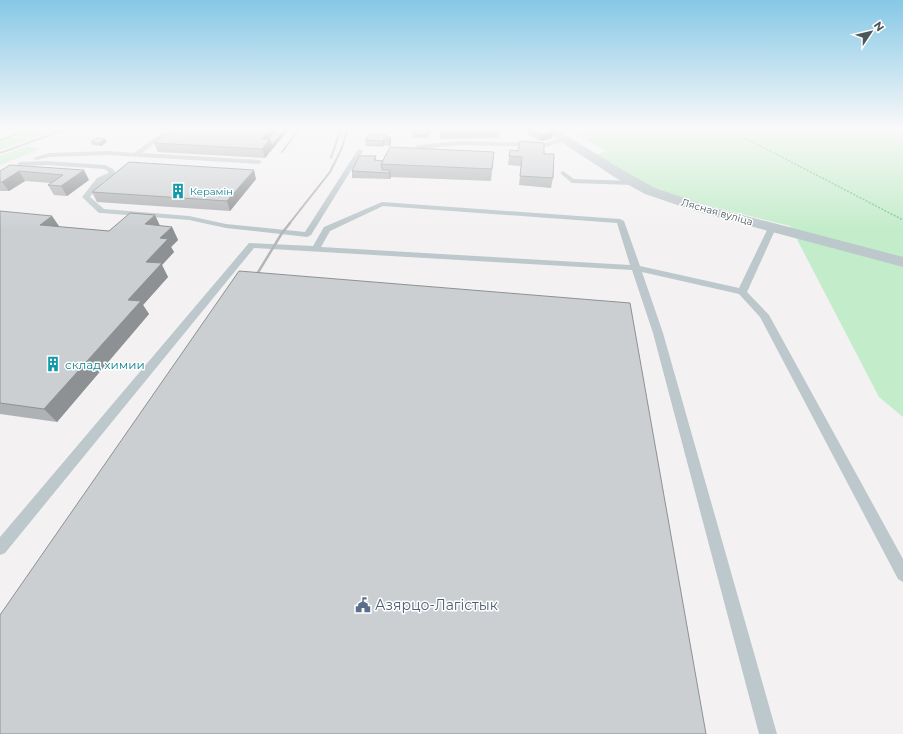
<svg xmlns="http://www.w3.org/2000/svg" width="903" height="734" viewBox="0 0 903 734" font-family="Montserrat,sans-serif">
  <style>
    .green { fill: #c3ecca }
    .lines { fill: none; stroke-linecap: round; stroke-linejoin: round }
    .path { stroke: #7ec793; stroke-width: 1.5; stroke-dasharray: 2 1.5; stroke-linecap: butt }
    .service { fill: #bdc8cc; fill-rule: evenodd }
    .minor { fill: #bdc8cc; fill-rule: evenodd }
    .rail-far1 { stroke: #b3b7ba; stroke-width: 2 }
    .rail { stroke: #b3b7ba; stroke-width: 2.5 }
    .wall { fill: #afb2b5 }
    .shaded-wall { fill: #8e9193 }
    .building { fill: #cbcfd2; stroke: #8e9193 }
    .labels { text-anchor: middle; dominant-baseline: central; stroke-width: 3; stroke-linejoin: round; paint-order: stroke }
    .far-culture-label { font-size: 10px; fill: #0d838f; stroke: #fff; text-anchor: start }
    .far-street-label { font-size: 10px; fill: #4a585c; stroke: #fff }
    .culture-label { font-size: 12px; fill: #0d838f; stroke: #fff; text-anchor: start }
    .near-service-label { font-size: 14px; fill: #4e5e75; stroke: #fff; text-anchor: start }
  </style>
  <rect width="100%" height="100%" fill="#f3f1f1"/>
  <!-- green -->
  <g class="green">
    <path d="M40,128H61L0,150V142Z"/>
    <path d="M565,128H903V417L879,397L790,226L682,199L651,188L597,155L606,151Z"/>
    <path d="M26,146L40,149L0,165V156Z"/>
  </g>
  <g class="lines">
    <!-- path -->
    <path class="path" d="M726,128L903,220"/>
    <!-- service -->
    <g class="service">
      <path d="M168,128H175L142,153L259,160L262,162L259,164L108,155L49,157L36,160L33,158L49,153L108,151L134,153Z"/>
      <path d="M420,128H458L455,130H423Z"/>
      <path d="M481,128H543L544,129L541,131L484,130Z"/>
      <path d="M566,137L569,139L568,140L545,147L462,145L418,149L415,147L418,145L462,141L545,143Z"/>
      <path d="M360,149L363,151L311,235L307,237L226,228L189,220L102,213H99L82,197L97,178L108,173V171L104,169L47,165L20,166L17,164L20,162L47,161L105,165L113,169L116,174L114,175L103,182L90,197L104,209L189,216L226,224L305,232L357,151Z"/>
      <path d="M563,171L574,179L634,181L638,183L634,185L572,183L561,174V172Z"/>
      <path d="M382,202L620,219L624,221L640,266L739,288L768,228L769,226H775L776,228L747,292L769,315L903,559V582L898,579L760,317L739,294L642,272L663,333L777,734H759L653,333L632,270L254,248L5,553L0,555V537L249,243L313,246L324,227ZM383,206L617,223L630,265L321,247L330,231Z"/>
    </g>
    <!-- minor -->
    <path class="minor" d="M540,128H554L626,172L655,188L708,206L903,257V267L698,212L645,194L616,178Z"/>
    <!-- rail-far1 -->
    <g class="rail-far1">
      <path d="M0,140L35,128"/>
      <path d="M282,152L300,128"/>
      <path d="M0,153L69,128"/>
      <path d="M331,158L341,128"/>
      <path d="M289,224L330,172L341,150L348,128"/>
    </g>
    <!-- rail -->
    <path class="rail" d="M254,279L282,233L290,223"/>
  </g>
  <!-- wall -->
  <g class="wall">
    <path d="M181,128H290L265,158L158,152L154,143L173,134Z"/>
    <path d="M429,128V138H413V135Z"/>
    <path d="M440,128L500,132L499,138L440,139Z"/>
    <path d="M527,128L552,138L541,141L527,134Z"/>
    <path d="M386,135V137H391V143L390,146L384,145L383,147L366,146L365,140Z"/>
    <path d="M105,139L107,142L101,146L92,145L91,142Z"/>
    <path d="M494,152L491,181L391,177L390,179L352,178V171L376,156V160L383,161Z"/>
    <path d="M544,154L553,178L551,188L519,185L521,166L508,165L509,156Z"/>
    <path d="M10,165L89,180L67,196L54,195L48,185L51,183L25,181L9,191H0V171Z"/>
    <path d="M256,179L230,211L97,202L92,192Z"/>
    <path d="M0,211L52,216L59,227L109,231L155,215L159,226L172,227L178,240L171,247L174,252L162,265L168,277L143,305L149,314L57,422L0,414Z"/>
  </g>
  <!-- shaded-wall -->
  <g class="shaded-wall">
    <path d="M272,128H290L265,158L262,149V139Z"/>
    <path d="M553,132L552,138L541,141L542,135Z"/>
    <path d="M391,137V143L390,146L389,140Z"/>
    <path d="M105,139L107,142L101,146L99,143Z"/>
    <path d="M384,139V145L383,147V141Z"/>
    <path d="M84,170L89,180L67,196L61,186Z"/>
    <path d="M254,170L256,179L230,211L227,201Z"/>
    <path d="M390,170L391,177L390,179L389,173Z"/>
    <path d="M19,171L25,181L9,191L2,182Z"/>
    <path d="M155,215L161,228L145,224Z"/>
    <path d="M52,216L61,229L40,225Z"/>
    <path d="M172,227L178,240L171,247L174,252L162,265L168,277L143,305L149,314L57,422L44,409L146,262L160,238Z"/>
  </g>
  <!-- building -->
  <g class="building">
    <path d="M181,128H272L262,139H270L262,149L154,143L165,134H173Z"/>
    <path d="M279,128H287L272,145L270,139H268Z"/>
    <path d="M414,128H429V135H413Z"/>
    <path d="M440,128H499L500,132L440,133Z"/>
    <path d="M527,128H544L553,132L542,135Z"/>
    <path d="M369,134L386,135L385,137H391L389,140L384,139L383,141L365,140Z"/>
    <path d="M97,138L105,139L99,143L91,142Z"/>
    <path d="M520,141L544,143V154H554L553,178L520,176L522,157L509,156L510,150L518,151Z"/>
    <path d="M390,147L494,152L492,169L381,164Z"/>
    <path d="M359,156H376L374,160L383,161L381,164L382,170H390L389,173L352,171Z"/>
    <path d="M129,162L254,170L227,201L92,192Z"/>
    <path d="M10,165L84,170L61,186L48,185L63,175L19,171L2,182H0V171Z"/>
    <path d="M0,211L52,216L40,225L109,231L130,213L155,215L145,224L172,227L160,238L168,239L146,262L162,263L128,300L141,301L44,409L0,403Z"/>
    <path d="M239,271L630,303L706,734H0V615Z"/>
  </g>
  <!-- sky -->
  <linearGradient id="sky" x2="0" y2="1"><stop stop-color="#86c8e6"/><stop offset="0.56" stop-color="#faf9f9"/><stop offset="1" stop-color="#faf9f9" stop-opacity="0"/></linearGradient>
  <rect width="903" height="230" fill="url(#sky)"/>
  <!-- icons -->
  <defs>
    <g id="building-bare" transform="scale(1.2)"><path d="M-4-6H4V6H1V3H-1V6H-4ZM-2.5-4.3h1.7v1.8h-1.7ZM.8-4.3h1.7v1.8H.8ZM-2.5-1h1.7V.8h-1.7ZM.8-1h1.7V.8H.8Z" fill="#0f9aa8" stroke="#fff" stroke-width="2.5" paint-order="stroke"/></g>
    <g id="civic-bare" transform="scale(1.2)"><path d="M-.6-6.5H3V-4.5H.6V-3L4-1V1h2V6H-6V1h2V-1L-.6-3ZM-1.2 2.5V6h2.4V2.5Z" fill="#5c6f8a" stroke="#fff" stroke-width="2.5" paint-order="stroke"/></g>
  </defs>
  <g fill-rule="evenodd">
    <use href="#building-bare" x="178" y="191"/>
    <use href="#building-bare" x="53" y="364"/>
    <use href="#civic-bare" x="363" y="605"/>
  </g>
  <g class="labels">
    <!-- far-culture labels -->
    <g class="far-culture-label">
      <text x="190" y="191">Керамін</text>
    </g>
    <!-- far-street labels -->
    <g class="far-street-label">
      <text transform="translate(717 212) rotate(16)">Лясная вуліца</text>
    </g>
    <!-- culture labels -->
    <g class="culture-label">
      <text x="65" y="364">склад химии</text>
    </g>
    <!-- near-service labels -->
    <g class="near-service-label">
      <text x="375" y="605">Азярцо-Лагістык</text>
    </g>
  </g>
  <!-- north arrow -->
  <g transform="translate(871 32) rotate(55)" stroke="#ffffff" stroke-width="3" paint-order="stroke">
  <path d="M0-3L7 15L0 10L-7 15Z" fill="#4a585c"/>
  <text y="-6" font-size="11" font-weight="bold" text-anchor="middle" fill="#4a585c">N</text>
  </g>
</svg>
